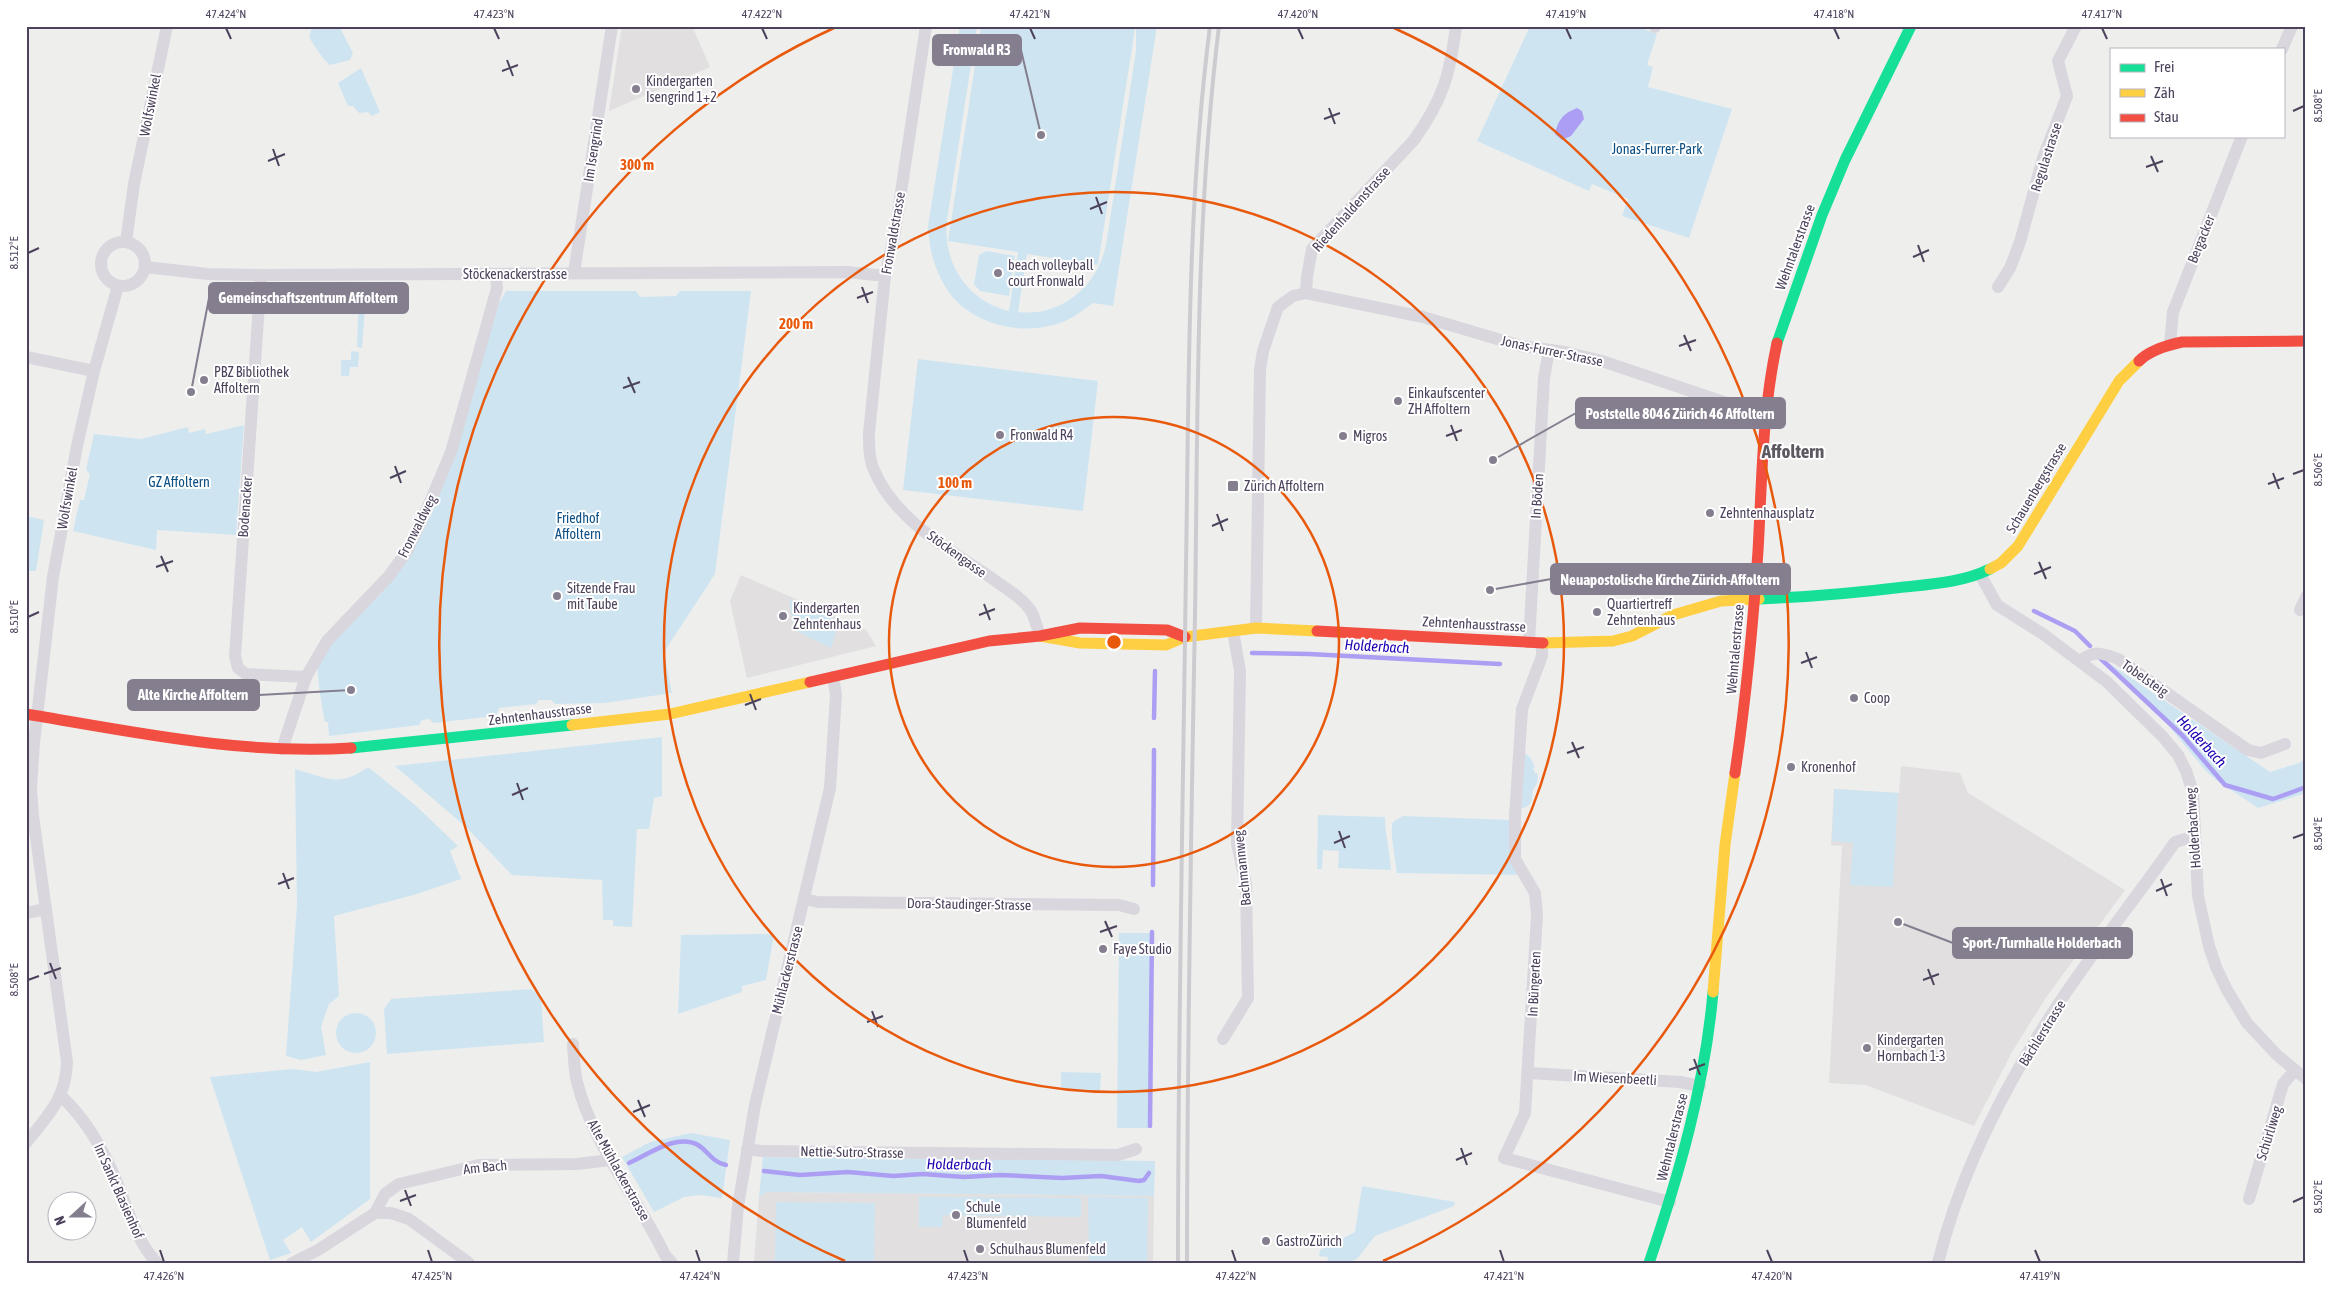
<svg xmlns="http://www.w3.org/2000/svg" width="2332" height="1289" viewBox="0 0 2332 1289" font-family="'Asap Condensed',sans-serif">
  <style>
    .education { fill: #e1dfdf }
    .green { fill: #cee5f1; fill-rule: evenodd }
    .water { fill: #ab9ef3 }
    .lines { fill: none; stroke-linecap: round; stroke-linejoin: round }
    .stream { stroke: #ab9ef3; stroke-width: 4.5 }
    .street { stroke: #d9d6dd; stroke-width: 12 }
    .fast { stroke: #16e098; stroke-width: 11 }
    .slow { stroke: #ffcf43; stroke-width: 11 }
    .jam { stroke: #f24e42; stroke-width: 11 }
    .rail { stroke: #cecbd0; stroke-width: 4 }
    .ticks { fill: none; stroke: #4d425c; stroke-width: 2 }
    .ring { fill: none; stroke: #e8590c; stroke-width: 2.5 }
    .poi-dot { fill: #857e8f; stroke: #fff; stroke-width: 2 }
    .labels { text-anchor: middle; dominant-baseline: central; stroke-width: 4; stroke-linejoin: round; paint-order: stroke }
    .poi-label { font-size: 14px; fill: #4d425c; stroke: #fff; text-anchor: start }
    .street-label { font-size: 14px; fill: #4d425c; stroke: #fff }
    .park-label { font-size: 14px; fill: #0c4f84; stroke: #fff }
    .water-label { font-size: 15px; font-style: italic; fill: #1b00b1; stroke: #fff }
    .district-label { font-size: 19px; font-weight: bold; fill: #5d5862; stroke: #fff }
    .centre { fill: #e8590c; stroke: #fff; stroke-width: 2.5 }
    .ring-label { font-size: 15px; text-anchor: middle; font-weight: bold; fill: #e8590c; stroke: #fff; stroke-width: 4; stroke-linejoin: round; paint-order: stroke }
    .leader { fill: none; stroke: #857e8f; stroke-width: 2 }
    .callout-dot { fill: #857e8f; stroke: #fff; stroke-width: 2 }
    .callout { fill: #857e8f; stroke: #857e8f; stroke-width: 2 }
    .callout-label { font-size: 15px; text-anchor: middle; font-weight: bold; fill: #fff }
    .neatline { fill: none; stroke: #4d425c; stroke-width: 2 }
    .ticks-label { font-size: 12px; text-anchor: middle; fill: #4d425c }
  </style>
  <rect width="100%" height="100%" fill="#eeeeed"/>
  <!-- education -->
  <g class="education">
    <path d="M622,26H692L710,67L609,111Z"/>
    <path d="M741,575L866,630L876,646L747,678L730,601Z"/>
    <path d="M1901,766L1960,773L1968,793L2125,890L2047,996L2012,1052L1974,1126L1866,1085L1829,1083L1842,846L1831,845L1834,789L1899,793Z"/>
    <path d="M767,1192L1154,1196L1153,1263H754L759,1197Z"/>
  </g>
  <!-- green -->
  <g class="green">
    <path d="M314,26H339L353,53L350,60L330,65C326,63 311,42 310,38C309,33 311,30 314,26Z"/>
    <path d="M960,26H977L947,220C942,262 967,301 1009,311L1018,252L948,241L981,26H1116L1135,29L1098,265L1027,254L1018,312C1062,317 1097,286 1106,245L1136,51V26H1157L1113,306L1093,303C1084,309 1075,317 1065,321C1023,339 963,324 942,281C933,264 929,246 928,226Z"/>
    <path d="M1530,26H1636L1657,34L1647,65L1653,67L1648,87L1732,109L1689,238L1622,216L1628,199L1592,184L1589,191L1477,141ZM1561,118L1584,119L1571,136L1556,129Z"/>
    <path d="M361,68L380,112L372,116L368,112L359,113L353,106H348L338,83Z"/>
    <path d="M986,251L1015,256L1009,296L980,291L974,284L979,255Z"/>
    <path d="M366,291L362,348L357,347L359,295Z"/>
    <path d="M506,291H636L640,297L676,296L680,291H751L715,574L664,652L672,693L605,703L555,704L551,700H539L536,704L499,708L496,716L433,723L429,719L422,720L419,725L329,736L328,722H325C323,712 316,672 318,665C330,635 368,610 388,585C408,562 422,534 435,506L498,305Z"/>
    <path d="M351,351L359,352L358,367H350L349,376H341V360H351Z"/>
    <path d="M918,359L1098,381L1083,511L903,490Z"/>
    <path d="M244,425L236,535L157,530L156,550L73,531L80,500H84L90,474L86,470L94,434L141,439L188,427L189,433L205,429L206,434Z"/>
    <path d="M26,516L44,520L36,571H26Z"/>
    <path d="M789,599L839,621L831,648L794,630Z"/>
    <path d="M2109,663L2270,772L2299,763L2306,758V793L2258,808L2216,780L2205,770L2164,720L2107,666Z"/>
    <path d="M662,737V796L654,798L649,829H637L632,927L613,926V920H603L602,880L512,875L467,828L395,766Z"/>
    <path d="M1523,752L1530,757L1535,767L1533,768L1535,773H1537C1539,782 1536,785 1533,790C1531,796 1536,806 1519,809Z"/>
    <path d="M368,767L415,805L458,846L450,851L461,879L417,894L334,916L339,996L329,1004L321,1027L326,1055L301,1060L286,1056L297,905L295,769C327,778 339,788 368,767Z"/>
    <path d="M1834,789L1898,793L1893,887L1850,885L1853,843L1832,841Z"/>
    <path d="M1318,815L1385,817C1385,835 1390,852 1391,870L1338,868L1339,851L1323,850L1322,869H1317Z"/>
    <path d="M1403,816L1511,820L1520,875L1397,873C1396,863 1389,828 1393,822C1396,820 1400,818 1403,816Z"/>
    <path d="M1119,933H1151L1149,1128H1117Z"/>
    <path d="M774,934L766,980L742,986V992L678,1014L681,935Z"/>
    <path d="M531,989L541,997L544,1042L387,1054L384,1009L391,999Z"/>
    <circle cx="356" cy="1033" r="20"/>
    <path d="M370,1062V1199L311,1242L302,1227L283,1240L291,1253L270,1260L210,1077L293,1069L316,1072Z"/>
    <path d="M1061,1072L1101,1073L1100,1091L1061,1090Z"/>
    <path d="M691,1133L730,1140L722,1198L699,1195L684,1197L654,1212L622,1157L650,1142Z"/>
    <path d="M763,1157L1155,1161L1154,1196L767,1192L759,1197Z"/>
    <path d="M1362,1186L1455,1202L1454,1206L1375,1236L1357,1259L1346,1263H1327L1328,1257L1319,1256L1320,1250L1355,1232Z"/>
    <path d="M919,1197L1081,1198V1217L943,1215L942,1227H919Z"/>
    <path d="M1088,1197L1148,1198L1147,1263H1089Z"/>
    <path d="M776,1202L875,1203L874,1262L769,1263V1261L775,1260Z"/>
  </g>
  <!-- water -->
  <path class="water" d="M1577,108L1582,111L1584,119L1571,136L1562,140L1555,134C1558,119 1564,113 1577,108Z"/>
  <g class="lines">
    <!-- stream -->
    <g class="stream">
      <path d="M2034,611L2075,631L2090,646"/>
      <path d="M1252,653L1309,654L1500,664"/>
      <path d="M2100,658L2183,736L2225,785L2273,799L2306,787"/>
      <path d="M1154,718L1155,671"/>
      <path d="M1153,885L1154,750"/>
      <path d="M1150,1126L1152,932"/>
      <path d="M629,1163C648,1155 676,1133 698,1145C709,1152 712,1162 726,1165"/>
      <path d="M764,1171L800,1175L848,1172L893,1176L923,1174L964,1177L1000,1175L1062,1178L1101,1176L1139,1181L1144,1180L1149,1173"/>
    </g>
    <!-- street -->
    <g class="street">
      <path d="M926,26L895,232L885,276L869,433C869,446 869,459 874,470C894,519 949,549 990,577C1003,587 1022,597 1031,611C1035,618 1037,628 1040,636"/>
      <path d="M1655,27V26"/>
      <path d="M2282,49L2292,26"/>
      <path d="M126,242L134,184L167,26"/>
      <circle cx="123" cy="264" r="22"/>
      <path d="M145,267L208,274L261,275L847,272L885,276"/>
      <path d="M574,273L612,26"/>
      <path d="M261,275L235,656L238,668L246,674L306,677"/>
      <path d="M1998,287L2010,268L2020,242L2043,158L2067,96L2058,61L2076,26"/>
      <path d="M1306,293L1307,277L1312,249L1414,140C1443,99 1450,75 1456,26"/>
      <path d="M2170,345L2173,312L2242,136"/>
      <path d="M26,357L94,371"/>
      <path d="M1980,574L1997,605L2043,634L2107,682L2163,737L2178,755L2186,771L2193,792L2198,896L2209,946L2216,967L2227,990L2247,1023L2277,1055L2306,1079"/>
      <path d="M2300,610L2306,597"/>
      <path d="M1256,628L1260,370L1263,351L1278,307L1293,296L1306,293L1423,317L1521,346L1565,352L1602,361L1765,416"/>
      <path d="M1529,642L1544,378L1549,350"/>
      <path d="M1542,643V656L1522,709L1515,816V859L1535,893L1537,915L1525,1113L1504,1158L1670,1202"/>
      <path d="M2080,661C2094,650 2102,653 2118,659L2248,750L2261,753L2285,744"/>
      <path d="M282,749L306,677L327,641L389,576L407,551L430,502L451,452L497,288L496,274"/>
      <path d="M804,899L818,902L1119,905L1134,909"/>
      <path d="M26,913L46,909"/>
      <path d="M1223,1039L1248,998L1246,884L1237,844L1240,671L1233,631"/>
      <path d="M573,1044C574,1056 574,1070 577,1082C593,1145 637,1197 665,1255L672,1263"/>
      <path d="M1529,1073L1680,1082L1700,1086"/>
      <path d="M61,1096C86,1119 103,1149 116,1180C128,1209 135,1239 157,1263"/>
      <path d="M26,1143C48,1115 66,1099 67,1062L33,816L31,789L34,743L53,577L77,446L94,371L118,286"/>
      <path d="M747,1149L761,1151L1118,1155L1136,1149"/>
      <path d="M2249,1199L2283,1084L2295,1070"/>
      <path d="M375,1213L385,1194L399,1184L479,1165L577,1164L610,1160"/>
      <path d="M292,1263L318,1250L375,1213H391L409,1219L469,1263"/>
      <path d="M733,1263L738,1206L755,1105L830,788L836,695L833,677"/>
      <path d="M1938,1263C1960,1173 2007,1082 2057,1006C2094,950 2137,897 2175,842L2195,836"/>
    </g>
    <!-- fast -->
    <g class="fast">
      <path d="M1777,343L1822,215L1845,160L1911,26"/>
      <path d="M1759,599C1807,597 1856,593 1904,587C1933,584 1964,582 1990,569"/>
      <path d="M351,748L572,725"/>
      <path d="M1649,1263C1679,1175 1705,1085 1713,992"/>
    </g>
    <!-- slow -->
    <g class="slow">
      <path d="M1990,569L2001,563L2018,546L2119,381L2139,361"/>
      <path d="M1040,636L1080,643L1166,645L1185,637L1256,628L1317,631"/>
      <path d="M1543,643L1613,641L1632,636L1673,615L1721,601L1759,599"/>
      <path d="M572,725L670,714L810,682"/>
      <path d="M1713,992L1725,845L1735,773"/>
    </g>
    <!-- jam -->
    <g class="jam">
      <path d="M2139,361C2149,351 2168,345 2182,342L2306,341"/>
      <path d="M1317,631L1543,643"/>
      <path d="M810,682L989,641L1040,636L1080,628L1167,630L1185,637"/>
      <path d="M26,714C134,732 241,755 351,748"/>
      <path d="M1735,773C1746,699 1753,625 1758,551C1762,481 1762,412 1777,343"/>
    </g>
    <!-- rail -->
    <g class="rail">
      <path d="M1178,1263C1178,1031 1183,798 1186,566C1189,386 1187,205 1210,26"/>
      <path d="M1187,1263C1187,1047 1191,832 1195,616C1198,419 1195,222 1219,26"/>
    </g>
  </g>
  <!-- ticks -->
  <path class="ticks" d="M226,28L231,39M494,28L499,39M762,28L767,39M1030,28L1035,39M1298,28L1303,39M1566,28L1571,39M1834,28L1839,39M2102,28L2107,39M507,60L513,76M502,71L518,65M1329,108L1335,124M2293,111L2304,106M1324,119L1340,113M273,149L279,166M2151,156L2158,172M268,161L285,154M2146,167L2163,161M1096,197L1102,214M1090,209L1107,202M1918,245L1924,262M28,253L39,248M1913,257L1929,250M862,287L868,303M857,298L873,292M1684,335L1691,351M1679,346L1696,340M628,377L635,393M623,388L640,382M1451,425L1457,441M1446,436L1462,430M395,466L401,483M2273,473L2279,489M2293,474L2304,470M390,478L406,471M2268,484L2284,478M1217,514L1223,531M1212,526L1228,519M161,556L168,572M2039,562L2046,579M156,567L173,561M2034,574L2051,567M984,604L990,620M979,615L995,609M28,617L39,612M1806,652L1812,668M1801,663L1817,657M750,694L756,710M745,705L761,699M1572,742L1579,758M1567,753L1584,747M517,783L523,800M512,795L528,788M1339,831L1345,848M2293,838L2304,834M1334,843L1350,836M283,873L289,889M2161,879L2167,896M278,884L294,878M2156,891L2172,884M1105,921L1112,937M1100,932L1117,926M50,963L56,979M1928,969L1934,985M44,974L61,968M28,980L39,976M1923,980L1939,974M872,1011L878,1027M867,1022L883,1016M1694,1059L1700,1075M1689,1070L1705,1064M638,1100L645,1117M633,1112L650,1105M1461,1148L1467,1165M1456,1160L1472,1153M405,1190L411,1206M400,1201L416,1195M2293,1202L2304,1197M160,1250L164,1262M428,1250L432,1262M696,1250L700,1262M964,1250L968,1262M1232,1250L1236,1262M1500,1250L1504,1262M1767,1250L1772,1262M2035,1250L2040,1262"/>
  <!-- distance rings -->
  <g class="ring">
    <circle cx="1114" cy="642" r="225"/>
    <circle cx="1114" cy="642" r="450"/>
    <path d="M845 1261A675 675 0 0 1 834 28M1394 28A675 675 0 0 1 1383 1261"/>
  </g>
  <!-- markers -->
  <g class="poi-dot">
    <circle cx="636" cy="89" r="5"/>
    <circle cx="998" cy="273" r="5"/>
    <circle cx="204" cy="380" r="5"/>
    <circle cx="1398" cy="401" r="5"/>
    <circle cx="1000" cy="435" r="5"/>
    <circle cx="1343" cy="436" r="5"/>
    <rect x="1227" y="480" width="12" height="12" rx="2.5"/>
    <circle cx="1710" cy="513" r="5"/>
    <circle cx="557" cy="596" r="5"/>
    <circle cx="1597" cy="612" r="5"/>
    <circle cx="783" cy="616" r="5"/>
    <circle cx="1854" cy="698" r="5"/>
    <circle cx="1791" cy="767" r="5"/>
    <circle cx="1103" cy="949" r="5"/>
    <circle cx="1867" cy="1048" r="5"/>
    <circle cx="956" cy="1215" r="5"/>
    <circle cx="1266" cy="1241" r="5"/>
    <circle cx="980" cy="1249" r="5"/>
  </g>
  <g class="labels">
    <!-- poi labels -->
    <g class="poi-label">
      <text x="646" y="81">Kindergarten<tspan x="646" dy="16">Isengrind 1+2</tspan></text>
      <text x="1008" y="265">beach volleyball<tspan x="1008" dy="16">court Fronwald</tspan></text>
      <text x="214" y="372">PBZ Bibliothek<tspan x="214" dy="16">Affoltern</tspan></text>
      <text x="1408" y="393">Einkaufscenter<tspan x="1408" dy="16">ZH Affoltern</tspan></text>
      <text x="1010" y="435">Fronwald R4</text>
      <text x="1353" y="436">Migros</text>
      <text x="1244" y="486">Zürich Affoltern</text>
      <text x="1720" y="513">Zehntenhausplatz</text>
      <text x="567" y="588">Sitzende Frau<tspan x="567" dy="16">mit Taube</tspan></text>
      <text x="1607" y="604">Quartiertreff<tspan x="1607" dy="16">Zehntenhaus</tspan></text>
      <text x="793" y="608">Kindergarten<tspan x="793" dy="16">Zehntenhaus</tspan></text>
      <text x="1864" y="698">Coop</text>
      <text x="1801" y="767">Kronenhof</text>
      <text x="1113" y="949">Faye Studio</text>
      <text x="1877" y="1040">Kindergarten<tspan x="1877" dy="16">Hornbach 1-3</tspan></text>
      <text x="966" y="1207">Schule<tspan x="966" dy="16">Blumenfeld</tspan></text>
      <text x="1276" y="1241">GastroZürich</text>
      <text x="990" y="1249">Schulhaus Blumenfeld</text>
    </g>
    <!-- street labels -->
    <g class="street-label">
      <text transform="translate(150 105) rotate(-79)">Wolfswinkel</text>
      <text transform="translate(593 150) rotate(-81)">Im Isengrind</text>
      <text transform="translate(2046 157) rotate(-72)">Regulastrasse</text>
      <text transform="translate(1351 209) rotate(-48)">Riedenhaldenstrasse</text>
      <text transform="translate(893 233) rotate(-80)">Fronwaldstrasse</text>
      <text transform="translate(2201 239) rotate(-68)">Bergacker</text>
      <text transform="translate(1795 247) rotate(-70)">Wehntalerstrasse</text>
      <text x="515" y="274">Stöckenackerstrasse</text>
      <text transform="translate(1552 351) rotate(12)">Jonas-Furrer-Strasse</text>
      <text transform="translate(2036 488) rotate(-59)">Schauenbergstrasse</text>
      <text transform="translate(1537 496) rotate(-86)">In Böden</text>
      <text transform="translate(67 498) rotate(-80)">Wolfswinkel</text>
      <text transform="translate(245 507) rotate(-86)">Bodenacker</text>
      <text transform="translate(417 526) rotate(-63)">Fronwaldweg</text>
      <text transform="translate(957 554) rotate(36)">Stöckengasse</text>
      <text transform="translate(1474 624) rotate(3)">Zehntenhausstrasse</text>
      <text transform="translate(1735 649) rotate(-85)">Wehntalerstrasse</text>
      <text transform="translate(2145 678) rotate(35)">Tobelsteig</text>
      <text transform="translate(540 714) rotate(-7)">Zehntenhausstrasse</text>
      <text transform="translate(2193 828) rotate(-94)">Holderbachweg</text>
      <text transform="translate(1242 868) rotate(-96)">Bachmannweg</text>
      <text transform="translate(969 904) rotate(1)">Dora-Staudinger-Strasse</text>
      <text transform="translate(787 970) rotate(-76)">Mühlackerstrasse</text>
      <text transform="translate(1534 984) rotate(-87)">In Büngerten</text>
      <text transform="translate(2042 1033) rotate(-58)">Bächlerstrasse</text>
      <text transform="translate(1615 1078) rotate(3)">Im Wiesenbeetli</text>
      <text transform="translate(2269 1133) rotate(-73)">Schürliweg</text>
      <text transform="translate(1672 1137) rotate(-76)">Wehntalerstrasse</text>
      <text transform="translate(852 1152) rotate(1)">Nettie-Sutro-Strasse</text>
      <text transform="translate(485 1167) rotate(-6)">Am Bach</text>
      <text transform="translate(619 1170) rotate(61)">Alte Mühlackerstrasse</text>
      <text transform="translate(119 1191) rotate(66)">Im Sankt Blasienhof</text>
    </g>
    <!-- park labels -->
    <g class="park-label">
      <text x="1657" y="149">Jonas-Furrer-Park</text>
      <text x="179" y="482">GZ Affoltern</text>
      <text x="578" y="518">Friedhof<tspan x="578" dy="16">Affoltern</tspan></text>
    </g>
    <!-- water labels -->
    <g class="water-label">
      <text transform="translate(1377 646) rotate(3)">Holderbach</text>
      <text transform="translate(2202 741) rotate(47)">Holderbach</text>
      <text transform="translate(959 1164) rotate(1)">Holderbach</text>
    </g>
    <!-- district labels -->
    <g class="district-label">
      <text x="1793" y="451">Affoltern</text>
    </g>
  </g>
  <circle cx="1114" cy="642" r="8" class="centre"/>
  <g class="ring-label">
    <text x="637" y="170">300 m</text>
    <text x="796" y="329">200 m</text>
    <text x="955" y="488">100 m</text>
  </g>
  <!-- callouts -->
  <path class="leader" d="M1041 135L1021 50M191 392L209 298M1493 460L1576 413M1490 590L1551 579M351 690L259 695M1898 922L1953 943"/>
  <g class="callout-dot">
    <circle cx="1041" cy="135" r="5"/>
    <circle cx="191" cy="392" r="5"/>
    <circle cx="1493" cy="460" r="5"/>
    <circle cx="1490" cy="590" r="5"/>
    <circle cx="351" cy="690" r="5"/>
    <circle cx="1898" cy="922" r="5"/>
  </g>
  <g class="callout">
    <rect x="933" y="35" width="88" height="30" rx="5"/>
    <rect x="209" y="283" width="199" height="30" rx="5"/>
    <rect x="1576" y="398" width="209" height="30" rx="5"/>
    <rect x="1551" y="564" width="239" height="30" rx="5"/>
    <rect x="128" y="680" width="131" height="30" rx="5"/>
    <rect x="1953" y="928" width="179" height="30" rx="5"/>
  </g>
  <g class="callout-label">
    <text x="977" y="55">Fronwald R3</text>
    <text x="308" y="303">Gemeinschaftszentrum Affoltern</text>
    <text x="1680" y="419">Poststelle 8046 Zürich 46 Affoltern</text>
    <text x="1670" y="585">Neuapostolische Kirche Zürich-Affoltern</text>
    <text x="193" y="700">Alte Kirche Affoltern</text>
    <text x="2042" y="948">Sport-/Turnhalle Holderbach</text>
  </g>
  <!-- border -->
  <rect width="2332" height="1289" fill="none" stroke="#ffffff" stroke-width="55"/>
  <!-- legend -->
  <rect x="2110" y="48" width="175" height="90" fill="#ffffff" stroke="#b8b3be"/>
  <rect x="2120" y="64" width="25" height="8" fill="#16e098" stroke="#b8b3be"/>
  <text x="2154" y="72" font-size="15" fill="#4d425c">Frei</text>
  <rect x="2120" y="89" width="25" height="8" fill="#ffcf43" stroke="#b8b3be"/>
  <text x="2154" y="98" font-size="15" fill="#4d425c">Zäh</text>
  <rect x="2120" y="114" width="25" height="8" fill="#f24e42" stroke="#b8b3be"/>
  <text x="2154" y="122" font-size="15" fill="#4d425c">Stau</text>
  <!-- north arrow -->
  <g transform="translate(72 1216) rotate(249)"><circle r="24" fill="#ffffff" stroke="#b8b3be"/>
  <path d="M0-4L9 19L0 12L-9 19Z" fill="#857e8f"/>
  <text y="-8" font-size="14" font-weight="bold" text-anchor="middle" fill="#4d425c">N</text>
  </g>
  <rect x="28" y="28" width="2276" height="1234" class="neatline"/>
  <g class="ticks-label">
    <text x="226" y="18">47.424°N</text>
    <text x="494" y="18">47.423°N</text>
    <text x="762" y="18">47.422°N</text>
    <text x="1030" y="18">47.421°N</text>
    <text x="1298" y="18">47.420°N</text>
    <text x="1566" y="18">47.419°N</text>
    <text x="1834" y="18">47.418°N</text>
    <text x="2102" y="18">47.417°N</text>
    <text transform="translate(2318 106) rotate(-90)" y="4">8.508°E</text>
    <text transform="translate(14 253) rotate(-90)" y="4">8.512°E</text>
    <text transform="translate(2318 470) rotate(-90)" y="4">8.506°E</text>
    <text transform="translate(14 617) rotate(-90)" y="4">8.510°E</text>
    <text transform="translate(2318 834) rotate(-90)" y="4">8.504°E</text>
    <text transform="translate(14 980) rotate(-90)" y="4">8.508°E</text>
    <text transform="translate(2318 1197) rotate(-90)" y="4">8.502°E</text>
    <text x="164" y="1280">47.426°N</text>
    <text x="432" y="1280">47.425°N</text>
    <text x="700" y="1280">47.424°N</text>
    <text x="968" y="1280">47.423°N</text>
    <text x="1236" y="1280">47.422°N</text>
    <text x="1504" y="1280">47.421°N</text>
    <text x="1772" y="1280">47.420°N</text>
    <text x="2040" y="1280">47.419°N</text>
  </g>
</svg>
